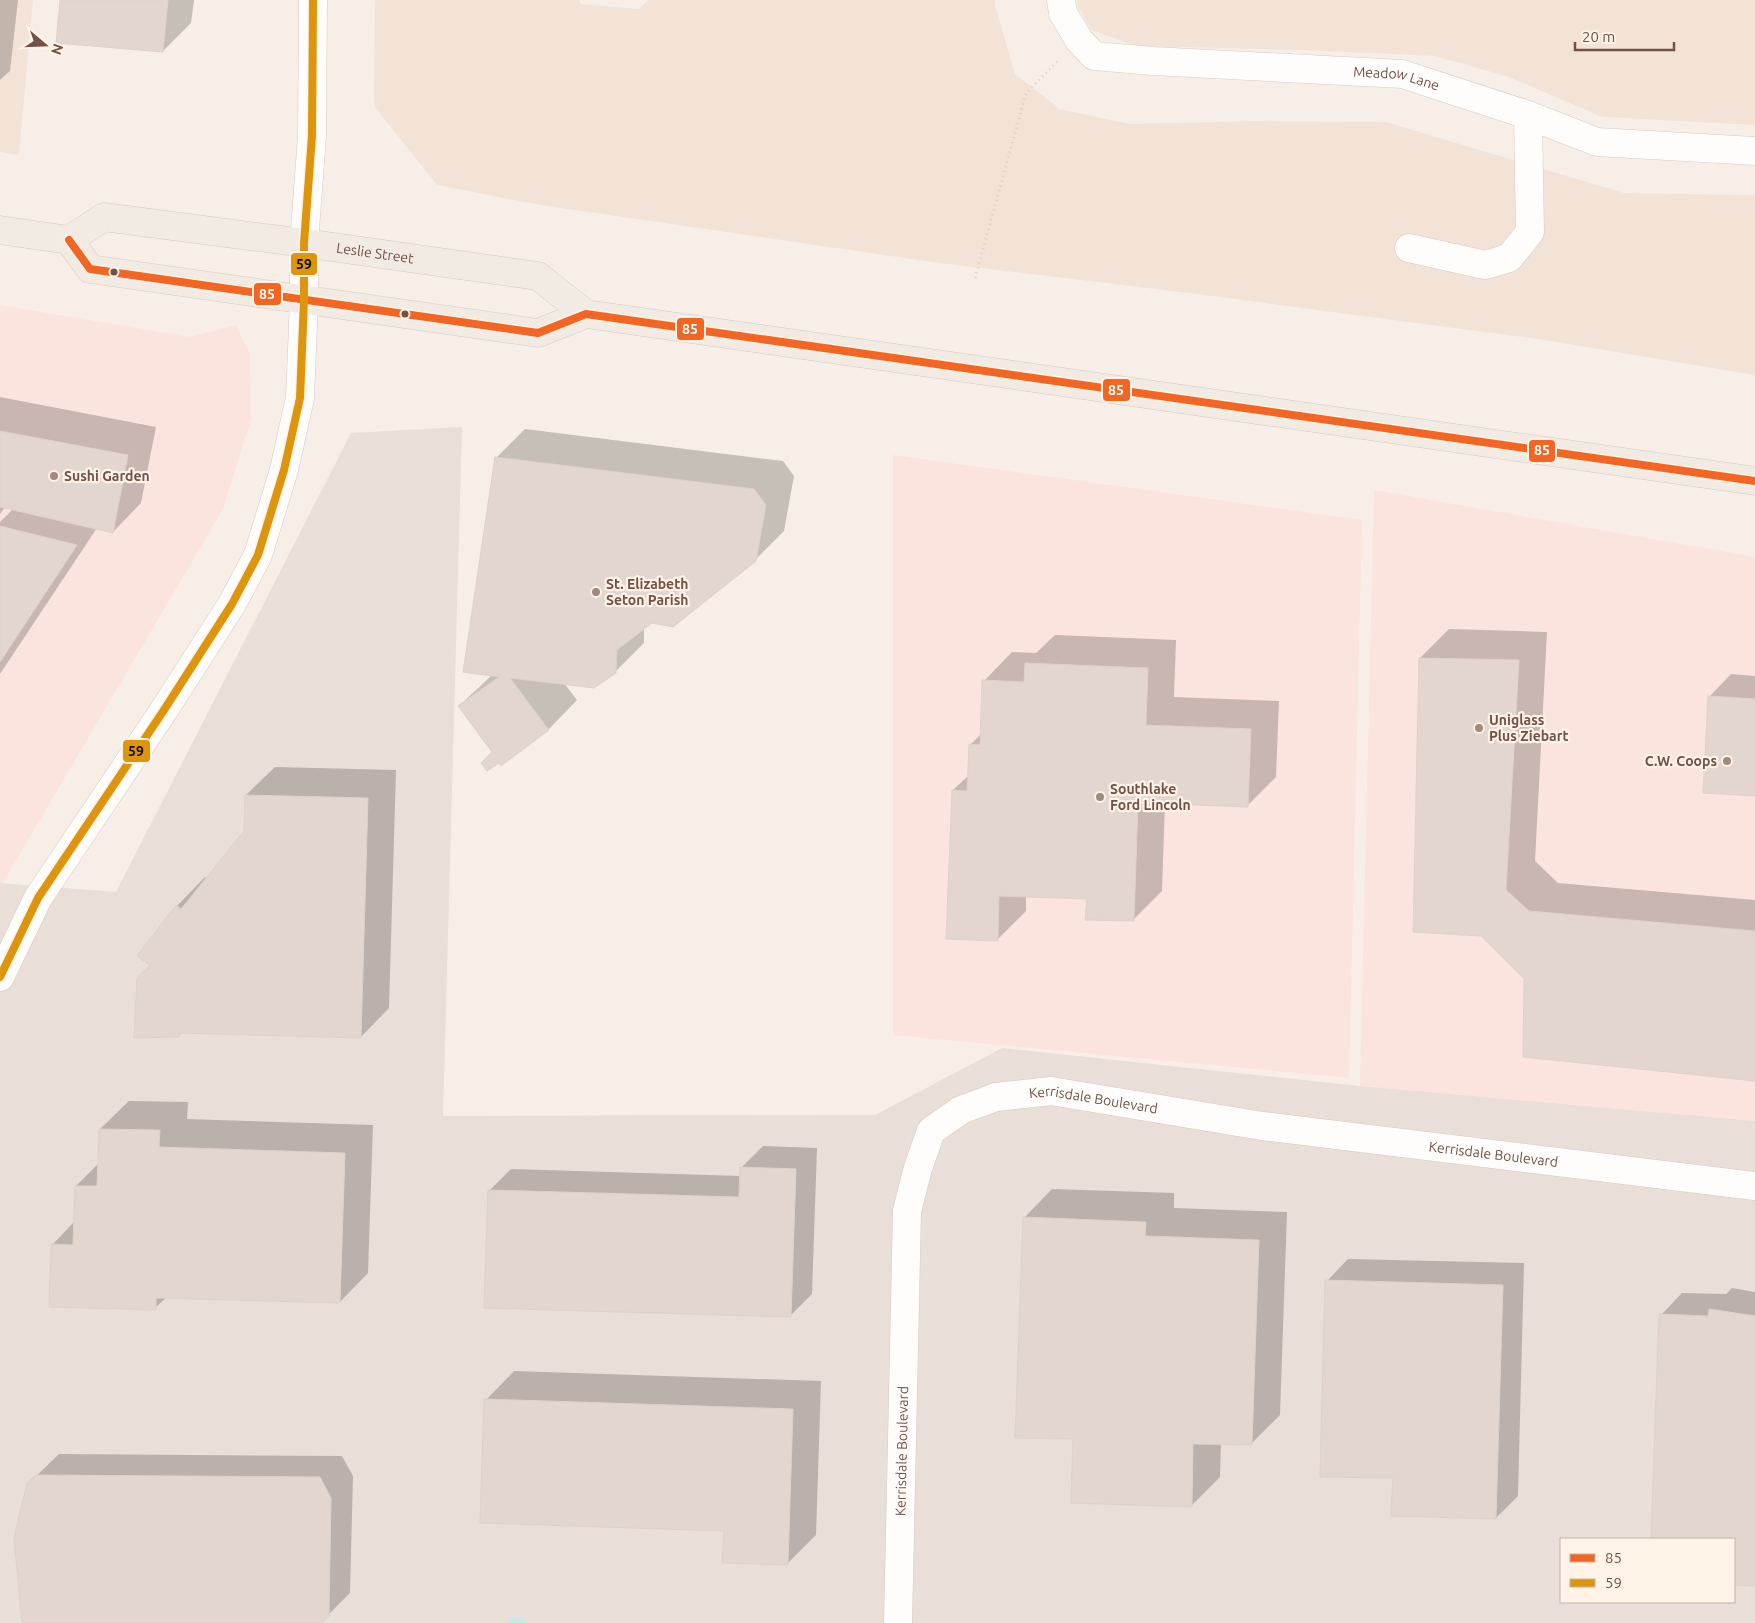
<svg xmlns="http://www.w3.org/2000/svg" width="1755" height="1623" viewBox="0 0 1755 1623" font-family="Ubuntu,sans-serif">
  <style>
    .residential { fill: #f3e3d7 }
    .commercial { fill: #fbe4dd }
    .industrial { fill: #e9ded8; fill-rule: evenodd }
    .shadow { fill: #0003 }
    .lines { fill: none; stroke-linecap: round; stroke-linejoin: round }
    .stream { stroke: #c9e9e7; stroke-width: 10 }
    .building { fill: #e3d6cf; stroke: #dfd1c9 }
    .minor-casing { stroke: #d5cac4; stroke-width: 29 }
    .major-casing { stroke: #d5c9c4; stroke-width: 29 }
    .path { stroke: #d9cfcb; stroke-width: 3; stroke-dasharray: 1 4; stroke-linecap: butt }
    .minor { stroke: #fefdfb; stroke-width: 28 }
    .major { stroke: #f2ebe4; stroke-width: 28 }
    .bus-1-casing { stroke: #fff3e7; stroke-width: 11 }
    .bus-2-casing { stroke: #fff3e7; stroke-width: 11 }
    .bus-1 { stroke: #f26522; stroke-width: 8 }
    .bus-2 { stroke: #dd950e; stroke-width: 8 }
    .bus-dot { fill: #745147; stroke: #fff3e7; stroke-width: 2 }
    .poi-dot { fill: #a2887f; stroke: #fff3e7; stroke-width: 2 }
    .labels { text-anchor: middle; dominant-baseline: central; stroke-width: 4.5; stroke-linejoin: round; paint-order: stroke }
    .street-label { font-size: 14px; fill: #745147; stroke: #fff3e7 }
    .poi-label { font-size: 14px; font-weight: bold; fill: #745147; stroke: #fff3e7; text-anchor: start }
    .line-badge { stroke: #fff3e7; stroke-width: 2 }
    .badge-label { font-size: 14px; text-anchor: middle; font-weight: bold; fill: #fff }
    .pale-badge-label { font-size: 14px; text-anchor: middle; font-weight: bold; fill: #111 }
  </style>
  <rect width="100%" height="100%" fill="#f7efe7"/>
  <!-- residential -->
  <g class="residential">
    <path d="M0,0H33L19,155L0,152Z"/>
    <path d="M375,0H579L581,4L639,9L648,0H996L995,5L1015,74L1060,109L1130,124L1252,121L1386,122L1624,193L1755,195V375L1545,340L1197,294L939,263L540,205L437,185L374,106Z"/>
    <path d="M1078,0H1755V125L1602,117L1509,77L1435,56L1300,50L1136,46L1091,30L1078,6Z"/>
  </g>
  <!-- commercial -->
  <g class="commercial">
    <path d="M0,305L190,337L236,325L250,354L251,419L223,509L2,884L0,883Z"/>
    <path d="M893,455L1362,520L1349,1078L893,1035Z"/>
    <path d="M1374,490L1755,557V1121L1360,1086Z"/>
  </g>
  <!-- industrial -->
  <path class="industrial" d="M462,427L443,1116L875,1115L1002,1048L1360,1086L1755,1121V1623H0V883L116,892L351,433ZM1561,1539H1734V1602H1561Z"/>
  <!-- shadow -->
  <g class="shadow">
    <path d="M0,0H18L10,71L0,80Z"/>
    <path d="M62,0H194L191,23L163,51Z"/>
    <path d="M0,397L156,427L141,503L113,532L97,528L0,674V522L13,509L5,507L0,514Z"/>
    <path d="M525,429L783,461L794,476L784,531L755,560L644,627V643L615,672L564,683L577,700L549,729L502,765L459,706L492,675L496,458Z"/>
    <path d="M1449,629L1547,632L1535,861L1558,883L1755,900V1080L1525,979L1420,658Z"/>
    <path d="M1055,635L1176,640L1174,697L1279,701L1276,777L1247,806L1165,802L1162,891L1133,920L1088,898L1026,896V911L997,940L953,790L969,775L970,745L982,733L984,681L1012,652L1036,653Z"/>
    <path d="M1731,674L1755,676V794L1710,696Z"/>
    <path d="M275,767L396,770L389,1008L361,1037L182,1032L178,1036L152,965L177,906L205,877L207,879L245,832L246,795Z"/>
    <path d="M129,1101L188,1102L187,1119L373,1125L368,1273L340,1302L167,1297L155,1308L52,1245L75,1221L76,1186L99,1163L100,1129Z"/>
    <path d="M763,1146L817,1148L812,1294L790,1316L489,1191L511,1169L741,1176V1168Z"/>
    <path d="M1052,1189L1174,1193V1208L1287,1212L1280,1415L1251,1444L1221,1443L1220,1477L1191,1506L1074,1438L1024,1218Z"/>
    <path d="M1348,1259L1524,1263L1518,1496L1496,1518L1394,1477L1327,1281Z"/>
    <path d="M1732,1288L1755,1292V1584H1734V1539H1653L1661,1315L1682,1293L1726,1294Z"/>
    <path d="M514,1371L821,1381L816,1535L787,1564L486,1400Z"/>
    <path d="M59,1454L342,1456L353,1476L350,1593L320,1623H23L28,1484Z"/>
  </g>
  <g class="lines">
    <!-- stream -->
    <path class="stream" d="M512,1623H521"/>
  </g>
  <!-- building -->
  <g class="building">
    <path d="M60,0H168L163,52L56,43Z"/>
    <path d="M0,431L128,455L113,533L0,507Z"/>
    <path d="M495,457L754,489L766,505L756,561L673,627L652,623L617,650L616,673L594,688L510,678L549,730L501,766L499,763L487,771L481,763L492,752L458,706L499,677L463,672Z"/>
    <path d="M0,526L77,545L0,662Z"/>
    <path d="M1419,658L1519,660L1506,890L1529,911L1755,931V1081L1523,1057L1524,979L1481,936L1413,932Z"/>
    <path d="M1025,663L1148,668L1146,725L1251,729L1248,807L1138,803L1134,921L1085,920L1087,899L999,896L998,941L946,939L952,790L967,791L969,744L980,745L982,680L1024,682Z"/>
    <path d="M1708,696L1755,699V796L1703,793Z"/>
    <path d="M245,795L368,798L361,1038L179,1033V1037L134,1038L137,978L150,965L137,956L176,905L181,909L244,831Z"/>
    <path d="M99,1129L160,1130L159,1147L345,1153L340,1303L156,1298V1310L49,1307L51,1244L73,1245L75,1186H97Z"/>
    <path d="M740,1167L796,1169L791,1317L484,1308L488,1190L739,1197Z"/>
    <path d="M1023,1217L1146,1222L1145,1236L1259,1240L1252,1445L1193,1444L1192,1507L1071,1503L1073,1439L1015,1438Z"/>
    <path d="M1325,1280L1503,1285L1496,1519L1391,1516L1393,1478L1320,1477Z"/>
    <path d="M1709,1309L1755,1316V1586L1734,1585V1539H1651L1659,1314L1708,1316Z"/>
    <path d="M484,1399L793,1409L788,1565L722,1563L724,1531L480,1523Z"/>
    <path d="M36,1475L320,1477L331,1498L329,1616L322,1623H22L14,1538L27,1483Z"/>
  </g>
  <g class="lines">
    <!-- minor casing -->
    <g class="minor-casing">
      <g id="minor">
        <path id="s1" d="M1061,0L1063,13L1079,40L1094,56L1153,61L1402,74L1528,115L1597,142L1755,151"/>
        <path d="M1409,248L1485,265L1509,258L1530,232L1528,115"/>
        <path d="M0,977L38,898L164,710L232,604L258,555L284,470L300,398L304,300V243L312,136L313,0"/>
        <path id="s2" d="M898,1623L907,1211L918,1168L931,1131L961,1110L996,1097L1051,1091L1262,1126L1755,1186"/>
      </g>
    </g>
    <!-- major casing -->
    <g class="major-casing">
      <g id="major">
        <path id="s3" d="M0,230L69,240L104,217L304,243L538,276L586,314"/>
        <path d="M69,240L90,269L538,333L586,314L1755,481"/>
      </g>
    </g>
    <!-- path -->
    <path class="path" d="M975,278L1026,93L1058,61"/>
    <!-- minor -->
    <use href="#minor" class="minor"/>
    <!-- major -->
    <use href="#major" class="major"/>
    <!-- bus-1 casing -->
    <g class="bus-1-casing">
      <path id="bus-1" d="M69,240L90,269L538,333L586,314L1755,481"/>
    </g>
    <!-- bus-2 casing -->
    <g class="bus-2-casing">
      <path id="bus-2" d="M0,977L38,898L164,710L232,604L258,555L284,470L300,398L304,300V243L312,136L313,0"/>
    </g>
    <!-- bus-1 -->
    <use href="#bus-1" class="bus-1"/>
    <!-- bus-2 -->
    <use href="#bus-2" class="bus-2"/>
  </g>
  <!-- markers -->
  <g class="bus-dot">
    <circle cx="114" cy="272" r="4.5"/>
    <circle cx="405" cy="314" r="4.5"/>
  </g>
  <g class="poi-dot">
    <circle cx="54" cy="476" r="5"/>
    <circle cx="596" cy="592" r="5"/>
    <circle cx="1479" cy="728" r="5"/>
    <circle cx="1727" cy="761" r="5"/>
    <circle cx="1100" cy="797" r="5"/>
  </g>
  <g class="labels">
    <!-- street labels -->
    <g class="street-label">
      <text stroke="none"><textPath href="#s1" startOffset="370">Meadow Lane</textPath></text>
      <text stroke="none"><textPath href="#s3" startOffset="385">Leslie Street</textPath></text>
      <text stroke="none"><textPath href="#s2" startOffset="668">Kerrisdale Boulevard</textPath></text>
      <text stroke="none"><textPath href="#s2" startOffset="1072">Kerrisdale Boulevard</textPath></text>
      <text stroke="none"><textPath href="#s2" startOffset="172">Kerrisdale Boulevard</textPath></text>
    </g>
    <!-- poi labels -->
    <g class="poi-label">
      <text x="64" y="476">Sushi Garden</text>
      <text x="606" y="584">St. Elizabeth<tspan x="606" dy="16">Seton Parish</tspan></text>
      <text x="1489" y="720">Uniglass<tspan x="1489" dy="16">Plus Ziebart</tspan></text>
      <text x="1717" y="761" text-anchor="end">C.W. Coops</text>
      <text x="1110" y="789">Southlake<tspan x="1110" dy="16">Ford Lincoln</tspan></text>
    </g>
  </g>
  <g class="line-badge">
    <rect x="290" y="252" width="28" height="24" rx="5" fill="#dd950e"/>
    <rect x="253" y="282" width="29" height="24" rx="5" fill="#f26522"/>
    <rect x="676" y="317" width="29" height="24" rx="5" fill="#f26522"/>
    <rect x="1102" y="378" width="29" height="24" rx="5" fill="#f26522"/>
    <rect x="1528" y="439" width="28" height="24" rx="5" fill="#f26522"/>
    <rect x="122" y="739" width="29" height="24" rx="5" fill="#dd950e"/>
  </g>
  <g class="badge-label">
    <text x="267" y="299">85</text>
    <text x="690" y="334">85</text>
    <text x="1116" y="395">85</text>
    <text x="1542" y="455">85</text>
  </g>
  <g class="pale-badge-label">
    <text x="304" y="269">59</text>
    <text x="136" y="756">59</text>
  </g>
  <!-- legend -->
  <rect x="1560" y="1538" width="175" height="65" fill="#fff3e7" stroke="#c7b2a7"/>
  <rect x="1570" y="1554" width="25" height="8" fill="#f26522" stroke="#c7b2a7"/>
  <text x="1605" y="1563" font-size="15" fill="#745147">85</text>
  <rect x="1570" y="1579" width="25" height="8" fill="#dd950e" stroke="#c7b2a7"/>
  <text x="1605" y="1588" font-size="15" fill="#745147">59</text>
  <!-- north arrow -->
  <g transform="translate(45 45) rotate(109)" stroke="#fff3e7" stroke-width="4" paint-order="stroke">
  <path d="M0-4L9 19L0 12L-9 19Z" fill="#745147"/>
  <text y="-8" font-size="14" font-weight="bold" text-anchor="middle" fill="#745147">N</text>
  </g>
  <!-- scale -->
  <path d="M1575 42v8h99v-8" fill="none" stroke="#745147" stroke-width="2.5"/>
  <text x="1582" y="42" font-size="15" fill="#745147" stroke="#fff3e7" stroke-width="4" paint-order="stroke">20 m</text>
</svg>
